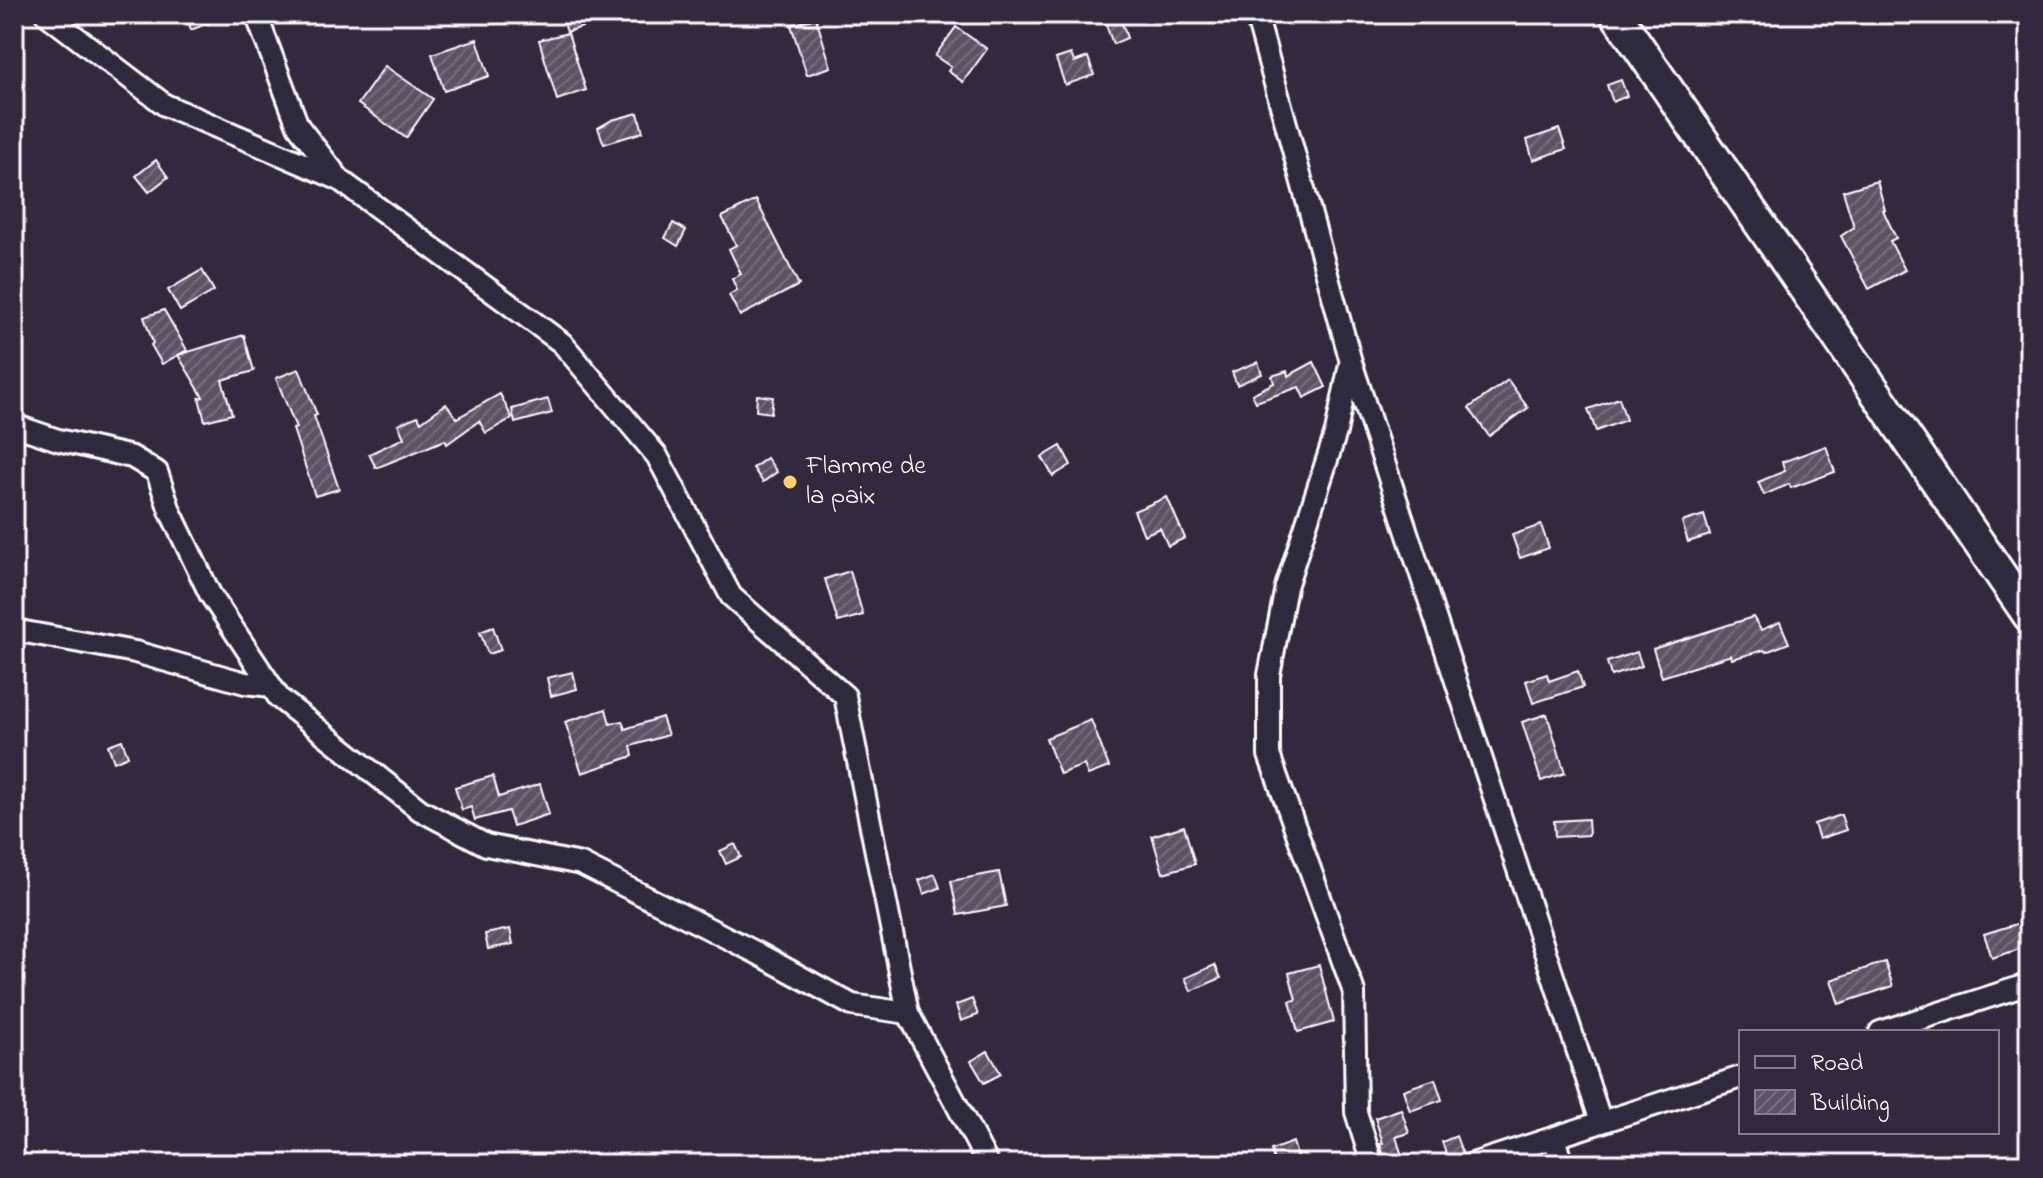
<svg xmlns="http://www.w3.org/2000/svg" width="2043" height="1178" viewBox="0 0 2043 1178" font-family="'Indie Flower',sans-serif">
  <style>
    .building { fill: url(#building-hatch); stroke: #fff; stroke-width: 2 }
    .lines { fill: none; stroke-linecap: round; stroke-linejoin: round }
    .street-casing { stroke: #fff; stroke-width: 26 }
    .secondary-casing { stroke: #fff; stroke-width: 36 }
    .street { stroke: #2f2a3d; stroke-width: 20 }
    .secondary { stroke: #2f2a3d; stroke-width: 30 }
    .poi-dot { fill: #ffd166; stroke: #2f2a3d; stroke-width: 3 }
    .labels { text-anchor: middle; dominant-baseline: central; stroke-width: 6; stroke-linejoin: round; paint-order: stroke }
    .poi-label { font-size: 26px; fill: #fff; stroke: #2f2a3d; text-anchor: start }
  </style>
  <defs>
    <pattern id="building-hatch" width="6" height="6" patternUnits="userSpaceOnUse" patternTransform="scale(2)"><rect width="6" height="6" fill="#595564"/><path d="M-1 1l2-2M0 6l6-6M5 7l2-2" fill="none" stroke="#726e7b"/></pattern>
  </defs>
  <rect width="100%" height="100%" fill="#2f2a3d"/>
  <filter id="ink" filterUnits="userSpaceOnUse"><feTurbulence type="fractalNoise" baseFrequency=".0125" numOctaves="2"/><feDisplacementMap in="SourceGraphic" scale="16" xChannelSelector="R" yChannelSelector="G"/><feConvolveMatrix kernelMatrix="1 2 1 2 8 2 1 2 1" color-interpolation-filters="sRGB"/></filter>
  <g filter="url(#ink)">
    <!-- building -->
    <g class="building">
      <path d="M186,14H229V15L191,30Z"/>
      <path d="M561,14H612L613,17L567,32Z"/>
      <path d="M1102,14H1119L1127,38L1113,44Z"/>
      <path d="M816,18L831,67L807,75L791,25Z"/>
      <path d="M956,27L987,49L963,82L948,71L951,67L935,56Z"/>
      <path d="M568,33L586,90L557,100L539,40Z"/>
      <path d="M477,39L489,76L444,91L432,54Z"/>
      <path d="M1071,54L1074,62L1088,57L1094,75L1065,85L1056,59Z"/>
      <path d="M385,66L433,99L406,138L358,104Z"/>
      <path d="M1621,80L1627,96L1613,102L1607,85Z"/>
      <path d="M638,113L643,132L604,144L598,128L612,120Z"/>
      <path d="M1559,129L1566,149L1533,160L1527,140Z"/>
      <path d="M156,160L168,177L149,192L136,176Z"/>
      <path d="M1877,181L1885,210H1883L1896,238L1890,241L1905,270L1869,289L1841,236L1854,227L1843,191Z"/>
      <path d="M756,200L799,285L740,316L729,295L737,290L732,279L741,274L729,249L736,245L722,217Z"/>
      <path d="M673,223L686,230L678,246L665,238Z"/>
      <path d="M202,270L214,291L180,311L168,290Z"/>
      <path d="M164,310L187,350L162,364L151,345L153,343L144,317Z"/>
      <path d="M244,335L254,371L222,380L232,414L205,421L199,398L203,397L178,355Z"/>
      <path d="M1258,362L1262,374L1237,385L1232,372Z"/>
      <path d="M1314,362L1326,387L1304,398L1299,387L1256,402L1252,394L1274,383L1272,376L1287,371L1288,376Z"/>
      <path d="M299,369L317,415L314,416L339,489L315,496L293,429L296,428L276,378Z"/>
      <path d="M1508,380L1528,408L1489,436L1469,408Z"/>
      <path d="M500,394L512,418L486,433L479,421L447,444L445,440L376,468L369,454L404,438L398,424L418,416L421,422L446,404L457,418Z"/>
      <path d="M757,395L773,397L771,413L756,411Z"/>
      <path d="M1619,398L1626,420L1596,431L1588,409Z"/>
      <path d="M548,399L552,413L515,423L512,409Z"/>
      <path d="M1061,446L1071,465L1053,476L1042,457Z"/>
      <path d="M1826,446L1835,472L1791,488L1789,484L1764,495L1758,482L1785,471L1782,462Z"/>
      <path d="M767,458L777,472L763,482L753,468Z"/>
      <path d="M1167,497L1185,538L1168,546L1160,528L1144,535L1134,511Z"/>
      <path d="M1704,515L1710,535L1688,542L1682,522Z"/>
      <path d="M1541,525L1549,548L1520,558L1512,535Z"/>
      <path d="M850,571L863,615L838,622L825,579Z"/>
      <path d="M1753,617L1761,630L1780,622L1789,643L1766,652L1764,650L1732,659L1731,655L1662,677L1653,649Z"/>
      <path d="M493,627L501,650L488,654L480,632Z"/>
      <path d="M1637,652L1642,666L1611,676L1607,662Z"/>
      <path d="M1578,671L1583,687L1533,703L1526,681L1547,674L1549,681Z"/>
      <path d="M573,672L577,689L551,696L547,678Z"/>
      <path d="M606,709L610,724L622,721L625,729L662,717L668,735L631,746L633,756L582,773L565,722Z"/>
      <path d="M1547,714L1565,773L1541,781L1522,722Z"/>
      <path d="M1091,720L1109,767L1088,775L1084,765L1060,774L1046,738Z"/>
      <path d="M122,740L128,756L114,762L108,745Z"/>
      <path d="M493,776L499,797L540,784L549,814L513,826L508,811L475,820L471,807L462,810L455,787Z"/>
      <path d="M1841,815L1846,830L1819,839L1814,824Z"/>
      <path d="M1588,819L1589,835L1555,837L1554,821Z"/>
      <path d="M1184,826L1195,864L1163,873L1152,836Z"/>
      <path d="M735,844L741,857L726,864L720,851Z"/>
      <path d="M999,872L1006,906L958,915L951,881Z"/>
      <path d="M935,874L940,888L924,894L919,880Z"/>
      <path d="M2029,920V946L1992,958L1984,934Z"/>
      <path d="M510,929L513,944L488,949L485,934Z"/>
      <path d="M1885,962L1893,986L1839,1004L1831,980Z"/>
      <path d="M1215,965L1221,978L1191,991L1185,978Z"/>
      <path d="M1319,965L1334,1022L1298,1032L1290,1001L1296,1000L1289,973Z"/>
      <path d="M972,999L978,1015L961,1021L956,1005Z"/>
      <path d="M988,1051L1001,1074L984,1083L971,1061Z"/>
      <path d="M1435,1079L1442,1100L1410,1111L1403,1090Z"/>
      <path d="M1401,1109L1409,1133L1396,1137L1402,1156L1386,1162L1380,1144L1383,1143L1375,1118Z"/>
      <path d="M1456,1136L1463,1155L1449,1161L1442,1142Z"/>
      <path d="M1293,1142L1298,1159L1275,1164L1271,1150Z"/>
    </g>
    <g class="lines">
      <!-- street casing -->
      <g class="street-casing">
        <g id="street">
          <path d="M46,14L165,105L336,178"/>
          <path d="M256,14L298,126L340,180L562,343L657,456L731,596L845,696L908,1013L988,1164"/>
          <path d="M1256,14L1351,362L1601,1122"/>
          <path d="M1350,364L1336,432L1286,587L1269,675V755L1354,992L1356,1112L1372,1164"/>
          <path d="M14,425L58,440L132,457L157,472L170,511L210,594L279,698L420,810L486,845L581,864L757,953L852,1005L908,1013"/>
          <path d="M14,630L135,652L245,683L271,686"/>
          <path d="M1880,1032L2029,984"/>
          <path d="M1554,1138L1562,1164"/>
          <path d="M1472,1164L1741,1077"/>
        </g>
      </g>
      <!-- secondary casing -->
      <g class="secondary-casing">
        <path id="secondary" d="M1616,14L2029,616"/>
      </g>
      <!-- street -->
      <use href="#street" class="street"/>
      <!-- secondary -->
      <use href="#secondary" class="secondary"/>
    </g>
  </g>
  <!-- markers -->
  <circle class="poi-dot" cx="790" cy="482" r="8"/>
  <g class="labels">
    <!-- poi labels -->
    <g class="poi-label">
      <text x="806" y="467">Flamme de<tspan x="806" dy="30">la paix</tspan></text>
    </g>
  </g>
  <!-- margin -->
  <rect width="2043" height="1178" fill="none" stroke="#2f2a3d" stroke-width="48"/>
  <rect x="24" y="24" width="1995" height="1130" fill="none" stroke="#fff" stroke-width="3" filter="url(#ink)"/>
  <!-- legend -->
  <rect x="1739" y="1030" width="260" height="104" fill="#2f2a3d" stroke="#827f8b" stroke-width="2"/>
  <rect x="1755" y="1056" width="40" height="12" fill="#2f2a3d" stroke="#827f8b" stroke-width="2"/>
  <text x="1811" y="1070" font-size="24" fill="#ffffff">Road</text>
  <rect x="1755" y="1090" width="40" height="24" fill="url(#building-hatch)" stroke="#827f8b" stroke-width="2"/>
  <text x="1811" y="1110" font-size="24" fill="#ffffff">Building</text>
</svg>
